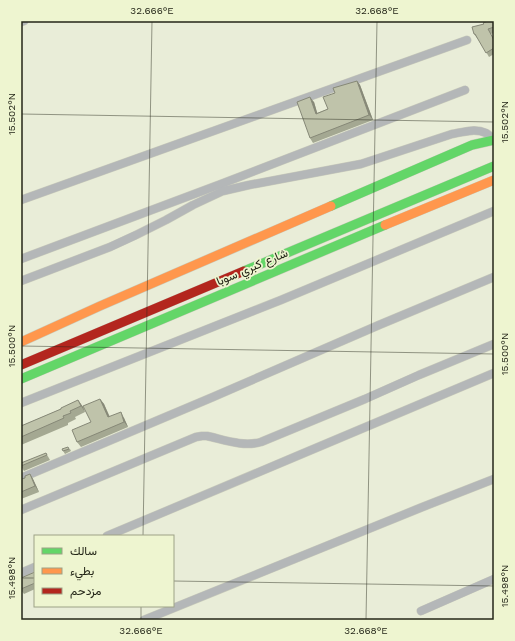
<svg xmlns="http://www.w3.org/2000/svg" width="515" height="641" viewBox="0 0 515 641" font-family="'Work Sans',Vazirmatn,sans-serif">
  <style>
    .lines { fill: none; stroke-linecap: round; stroke-linejoin: round }
    .street-casing { stroke: #c9cbbb; stroke-width: 9 }
    .fast-casing { stroke: #c9cbbb; stroke-width: 10 }
    .slow-casing { stroke: #c9cbbb; stroke-width: 10 }
    .jam-casing { stroke: #c9cbbb; stroke-width: 10 }
    .street { stroke: #b4b7b8; stroke-width: 8 }
    .fast { stroke: #63d668; stroke-width: 9 }
    .slow { stroke: #ff974d; stroke-width: 9 }
    .jam { stroke: #b3261e; stroke-width: 9 }
    .wall { fill: #a4a892 }
    .shaded-wall { fill: #868877 }
    .building { fill: #bfc3aa; stroke: #868877 }
    .ticks { fill: none; stroke: #242618; stroke-width: 1; stroke-opacity: 0.45 }
    .labels { text-anchor: middle; dominant-baseline: central; stroke-width: 3.5; stroke-linejoin: round; paint-order: stroke }
    .street-label { font-size: 12px; fill: #242618; stroke: #eef5d0 }
    .neatline { fill: none; stroke: #242618; stroke-width: 1.5 }
    .ticks-label { font-size: 10px; text-anchor: middle; fill: #242618 }
  </style>
  <rect width="100%" height="100%" fill="#e9edd8"/>
  <g class="lines">
    <!-- street casing -->
    <g class="street-casing">
      <g id="street">
        <path d="M21,22L24,21"/>
        <path d="M21,200L467,40"/>
        <path d="M21,259L221,184L465,90"/>
        <path d="M21,281L110,247L136,235L166,220L193,205L223,191L249,185L361,164L452,134C463,132 475,128 486,133C489,135 491,137 494,139"/>
        <path d="M21,403L281,300L494,211"/>
        <path d="M21,478L213,397L379,325L494,277"/>
        <path d="M21,510L196,437L202,436H207C225,440 243,447 261,442L365,399L419,375L494,344"/>
        <path d="M107,536C236,481 365,428 494,373"/>
        <path d="M21,573L35,567"/>
        <path d="M421,611L494,579"/>
        <path d="M144,620L420,508L494,479"/>
      </g>
    </g>
    <!-- fast casing -->
    <g class="fast-casing">
      <g id="fast">
        <path d="M331,206L472,145L494,140"/>
        <path d="M244,271L494,166"/>
        <path d="M21,379L385,225"/>
      </g>
    </g>
    <!-- slow casing -->
    <g class="slow-casing">
      <g id="slow">
        <path d="M385,225L494,180"/>
        <path d="M21,342L100,306L331,206"/>
      </g>
    </g>
    <!-- jam casing -->
    <g class="jam-casing">
      <path id="jam" d="M21,365L244,271"/>
    </g>
    <!-- street -->
    <use href="#street" class="street"/>
    <!-- fast -->
    <use href="#fast" class="fast"/>
    <!-- slow -->
    <use href="#slow" class="slow"/>
    <!-- jam -->
    <use href="#jam" class="jam"/>
  </g>
  <!-- wall -->
  <g class="wall">
    <path d="M494,21V33L491,34L494,40V54L489,57L478,38H477L474,34Z"/>
    <path d="M357,81L360,85L373,120L313,143L310,138L314,102L317,113L328,109L335,93Z"/>
    <path d="M100,399L104,404L110,417L124,418L128,427L81,447L77,442L91,422Z"/>
    <path d="M78,400L83,407L85,412L75,417L76,419L68,423V425L21,445V426L61,409Z"/>
    <path d="M62,449H70L71,451L65,454Z"/>
    <path d="M46,453L50,460L24,471L21,466Z"/>
    <path d="M30,474L33,479L39,492L21,499V479L25,478Z"/>
    <path d="M35,572V589L24,594L21,590V578Z"/>
  </g>
  <!-- shaded-wall -->
  <g class="shaded-wall">
    <path d="M357,81L360,85L373,120L369,115Z"/>
    <path d="M310,97L314,102L319,119L316,114Z"/>
    <path d="M100,399L104,404L112,423L108,417Z"/>
    <path d="M78,400L83,407L85,412L81,406Z"/>
    <path d="M121,412L124,418L128,427L124,422Z"/>
    <path d="M30,474L33,479L39,492L35,486Z"/>
  </g>
  <!-- building -->
  <g class="building">
    <path d="M488,21H494V27L488,29L494,40V48L486,53L475,34H474L472,27L484,24L483,23Z"/>
    <path d="M357,81L369,115L310,138L297,102L310,97L316,114L328,109L323,97L335,93L333,88Z"/>
    <path d="M100,399L108,417L121,412L124,422L77,442L72,430L91,422L83,406Z"/>
    <path d="M78,400L81,406L70,411L71,413L63,416L64,418L21,437V426L61,409V408Z"/>
    <path d="M68,447L69,449L63,451L62,449Z"/>
    <path d="M46,453L47,455L21,466V463Z"/>
    <path d="M30,474L35,486L21,492V479L25,478V476Z"/>
    <path d="M35,572V583L21,589V578Z"/>
  </g>
  <!-- ticks -->
  <path class="ticks" d="M21,114L494,122M21,346L494,354M143,536L152,21M21,578H35M173,581L494,586M141,620V606M366,620L377,21"/>
  <g class="labels">
    <!-- street labels -->
    <g class="street-label">
      <text transform="translate(252 267) rotate(-23)">شارع كبري سوبا</text>
    </g>
  </g>
  <!-- border -->
  <rect width="515" height="641" fill="none" stroke="#eef5d0" stroke-width="44"/>
  <!-- legend -->
  <rect x="34" y="535" width="140" height="72" fill="#eef5d0" stroke="#9da286"/>
  <rect x="42" y="548" width="20" height="6" fill="#63d668" stroke="#9da286"/>
  <text x="70" y="555" font-size="12" fill="#242618">سالك</text>
  <rect x="42" y="568" width="20" height="6" fill="#ff974d" stroke="#9da286"/>
  <text x="70" y="575" font-size="12" fill="#242618">بطيء</text>
  <rect x="42" y="588" width="20" height="6" fill="#b3261e" stroke="#9da286"/>
  <text x="70" y="595" font-size="12" fill="#242618">مزدحم</text>
  <rect x="22" y="22" width="471" height="597" class="neatline"/>
  <g class="ticks-label">
    <text x="152" y="14">32.666°E</text>
    <text x="377" y="14">32.668°E</text>
    <text transform="translate(11 114) rotate(-90)" y="4">15.502°N</text>
    <text transform="translate(504 122) rotate(-90)" y="4">15.502°N</text>
    <text transform="translate(11 346) rotate(-90)" y="4">15.500°N</text>
    <text transform="translate(504 354) rotate(-90)" y="4">15.500°N</text>
    <text transform="translate(11 578) rotate(-90)" y="4">15.498°N</text>
    <text transform="translate(504 586) rotate(-90)" y="4">15.498°N</text>
    <text x="141" y="634">32.666°E</text>
    <text x="366" y="634">32.668°E</text>
  </g>
</svg>
